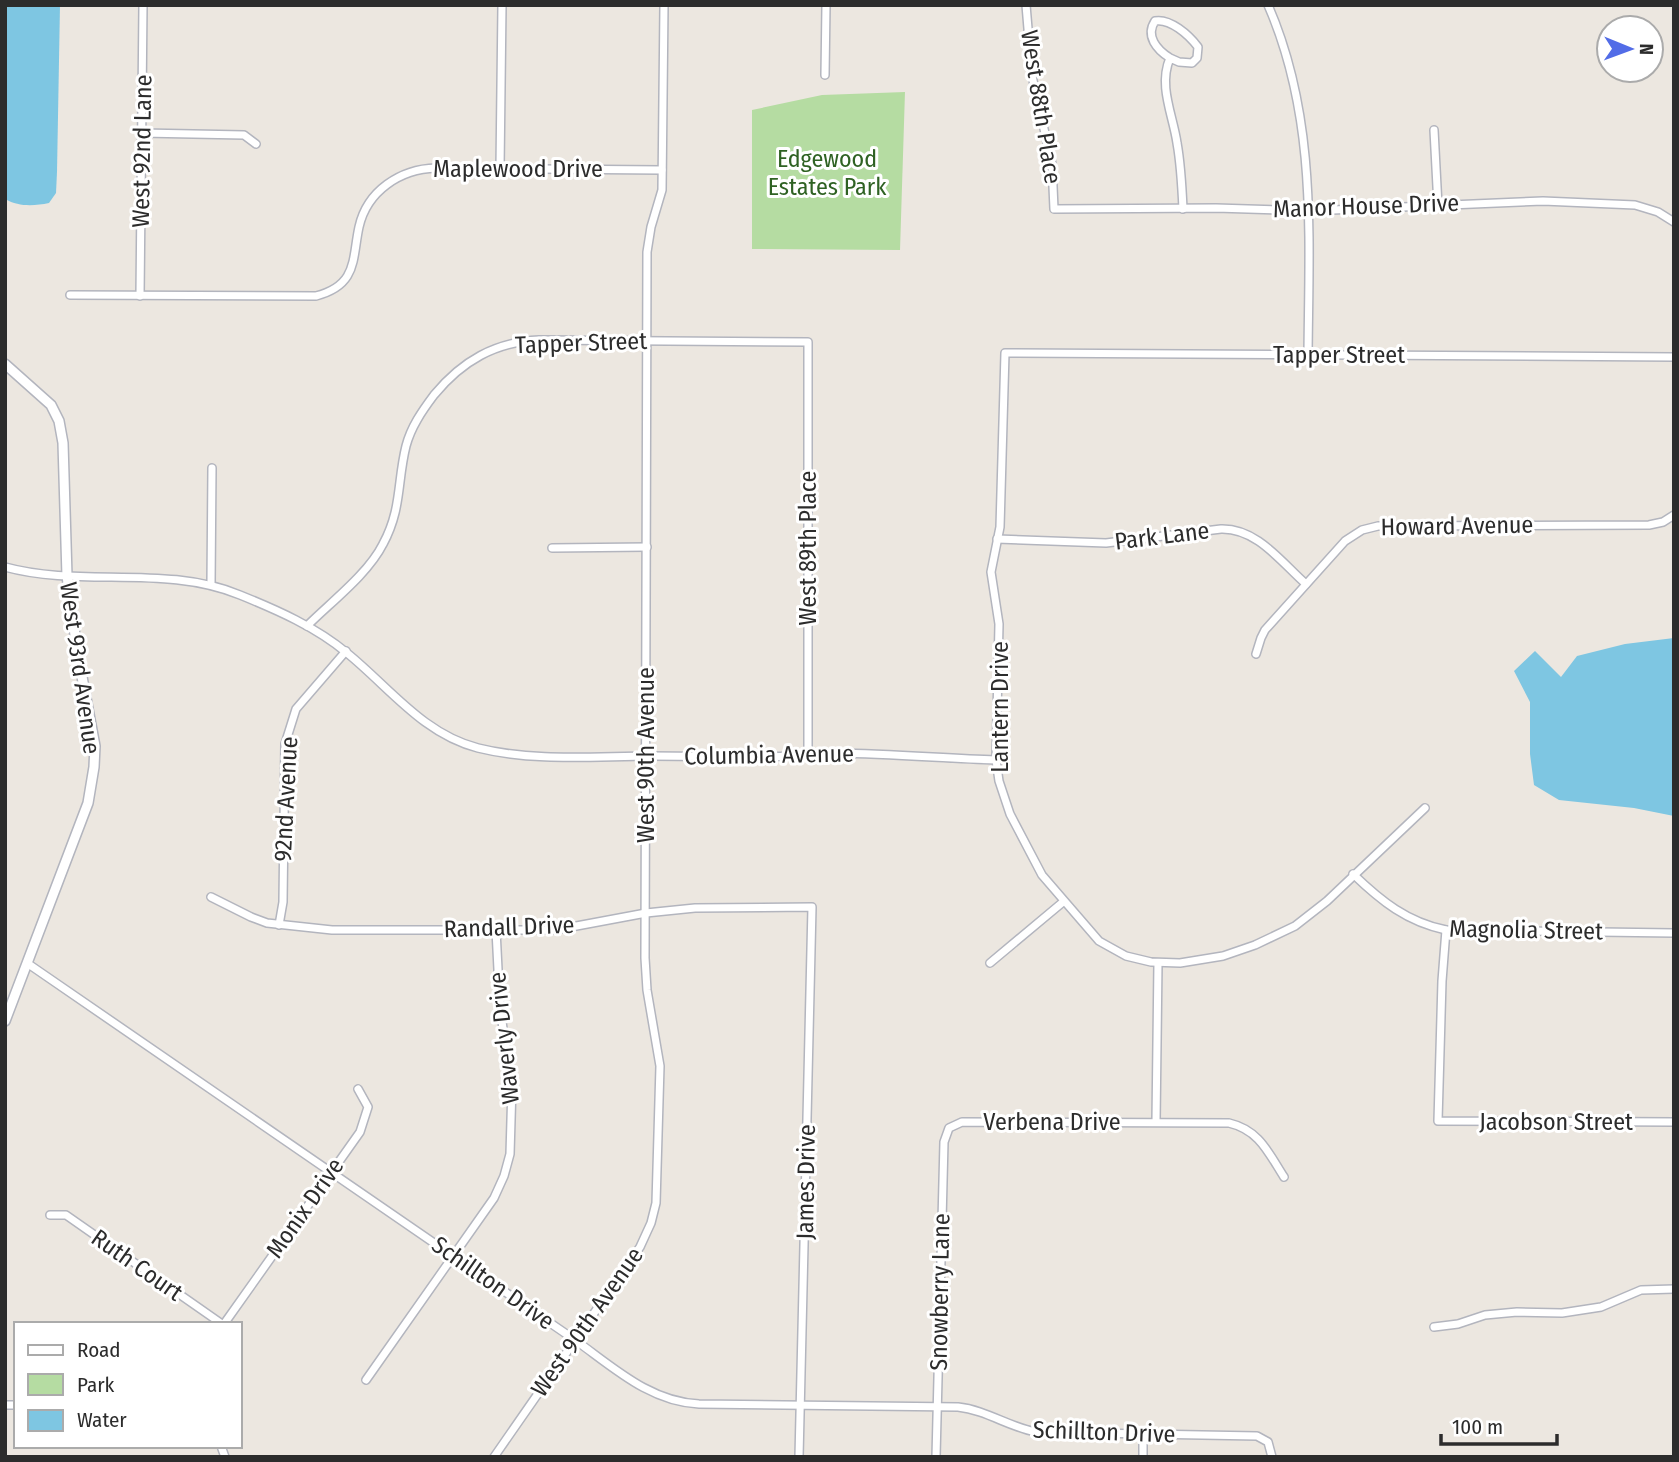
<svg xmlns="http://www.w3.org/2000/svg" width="1679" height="1462" viewBox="0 0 1679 1462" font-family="'Fira Sans Condensed',sans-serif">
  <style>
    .green { fill: #b5dca2 }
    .water { fill: #7ec6e2 }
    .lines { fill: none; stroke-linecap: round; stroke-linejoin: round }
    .minor-casing { stroke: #b3b5be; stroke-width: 10 }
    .tertiary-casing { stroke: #b3b5be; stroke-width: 12 }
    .minor { stroke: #fff; stroke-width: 7 }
    .tertiary { stroke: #fff; stroke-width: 9 }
    .labels { text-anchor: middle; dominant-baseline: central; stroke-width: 6; stroke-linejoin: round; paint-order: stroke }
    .street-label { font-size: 24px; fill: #2c2c2c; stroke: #fff }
    .park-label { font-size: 24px; fill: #2f6223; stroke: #fff }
  </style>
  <rect width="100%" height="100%" fill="#ece7e0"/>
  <!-- green -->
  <path class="green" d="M905,92L900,250L752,249V110L822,95Z"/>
  <!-- water -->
  <g class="water">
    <path d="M5,5H60L57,172L56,193L49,203C34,206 19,207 5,199Z"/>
    <path d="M1674,638V816L1634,808L1559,800L1534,785L1530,754V702L1514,671L1535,651L1561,677L1577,656L1625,644Z"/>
  </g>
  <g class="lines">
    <!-- minor casing -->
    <g class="minor-casing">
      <g id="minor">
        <path d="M1026,5L1032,76L1052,164L1054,209L1216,208L1309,211L1543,201L1635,205L1658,212L1674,222"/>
        <path d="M1268,5C1317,117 1309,236 1308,355"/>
        <path d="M1170,58L1179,62L1192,63L1197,58L1198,47C1189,35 1170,18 1155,21C1145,36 1157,50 1170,58C1158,86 1173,115 1177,143C1181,165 1182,187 1183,209"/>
        <path d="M825,75L826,5"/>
        <path d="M1434,130L1438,206"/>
        <path d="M142,133L244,135L256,144"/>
        <path d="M500,168L502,5"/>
        <path d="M70,295L316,296C358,285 352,259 359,227C367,191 400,169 436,168L662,170"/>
        <path d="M140,296L143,5"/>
        <path d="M997,539L1106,543L1221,529C1257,528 1281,562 1306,584"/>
        <path d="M552,548L647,547"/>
        <path d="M5,567C82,588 165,564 240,595C277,610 316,627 347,653C389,687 423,734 478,748C534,762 596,756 652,756C700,756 748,758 795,756C809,756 823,752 837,753C890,754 943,758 996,760"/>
        <path d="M211,584L212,468"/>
        <path d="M307,626C331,602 368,574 383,544C402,509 397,482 406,446C411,427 422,411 434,395C462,361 495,342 539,340L808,342V755"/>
        <path d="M1256,654L1261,638L1265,630L1345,541L1362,530L1378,526L1649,525L1663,522L1674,515"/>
        <path d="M1425,808L1327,901L1295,926L1255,945L1223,956L1180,963L1151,962L1126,956L1099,941L1042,875L1010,814L999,781L996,760L999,624L991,572L1000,527L1005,353L1674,357"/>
        <path d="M1353,874C1381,901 1407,922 1446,930L1674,933"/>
        <path d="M211,897L251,917L267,923L332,930H555L646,913L695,908L812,907L799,1457"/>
        <path d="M279,925L283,902L285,744L296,709L346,651"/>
        <path d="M1446,930L1442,981L1438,1121L1674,1122"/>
        <path d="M27,963L575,1340C613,1367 650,1402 699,1404L958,1407C986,1410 1009,1427 1036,1432L1257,1436L1268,1442L1272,1457"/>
        <path d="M990,963L1063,902"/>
        <path d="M1156,1122L1158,963"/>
        <path d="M50,1215H66L222,1324"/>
        <path d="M224,1324L360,1132L368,1107L358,1089"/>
        <path d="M1434,1327L1458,1324L1485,1315L1517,1312L1562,1313L1601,1307L1641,1290L1674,1289"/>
        <path d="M366,1380L494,1198L504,1176L510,1154L512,1086L500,1009L496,930"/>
        <path d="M5,1405H16"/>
        <path d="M221,1446L225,1457"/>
        <path d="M494,1457L640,1247L651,1223L656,1203L660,1066L647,990L645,958L647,252L651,227L662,190L664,5"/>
        <path d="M936,1457L944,1142L949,1128L962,1122L1229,1123C1259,1130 1268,1152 1284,1177"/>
        <path d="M1143,1457V1435"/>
      </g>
    </g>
    <!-- tertiary casing -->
    <g class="tertiary-casing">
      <path id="tertiary" d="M5,364L51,405L59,421L63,443L67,576L77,650L95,746L94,767L88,803L5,1021"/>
    </g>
    <!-- minor -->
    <use href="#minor" class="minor"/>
    <!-- tertiary -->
    <use href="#tertiary" class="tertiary"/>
  </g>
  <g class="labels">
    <!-- street labels -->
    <g class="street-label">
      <text transform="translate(1041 107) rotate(81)">West 88th Place</text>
      <text transform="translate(142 151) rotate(-89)">West 92nd Lane</text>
      <text x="518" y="169">Maplewood Drive</text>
      <text transform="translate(1366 206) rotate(-2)">Manor House Drive</text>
      <text transform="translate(581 343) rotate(-2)">Tapper Street</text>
      <text x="1339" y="355">Tapper Street</text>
      <text transform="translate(1457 526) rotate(-1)">Howard Avenue</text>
      <text transform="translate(1162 536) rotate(-7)">Park Lane</text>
      <text transform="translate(808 548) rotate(-90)">West 89th Place</text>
      <text transform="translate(80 668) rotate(82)">West 93rd Avenue</text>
      <text transform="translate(1000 707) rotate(-90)">Lantern Drive</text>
      <text transform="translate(646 755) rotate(-90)">West 90th Avenue</text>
      <text transform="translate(769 755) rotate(-1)">Columbia Avenue</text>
      <text transform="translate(286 799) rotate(-87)">92nd Avenue</text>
      <text transform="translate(509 927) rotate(-2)">Randall Drive</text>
      <text transform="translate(1526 930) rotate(1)">Magnolia Street</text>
      <text transform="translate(504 1038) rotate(-96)">Waverly Drive</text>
      <text x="1052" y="1122">Verbena Drive</text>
      <text x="1556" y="1122">Jacobson Street</text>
      <text transform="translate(806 1182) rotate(-89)">James Drive</text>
      <text transform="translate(305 1208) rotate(-55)">Monix Drive</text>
      <text transform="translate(137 1265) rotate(35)">Ruth Court</text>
      <text transform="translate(493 1283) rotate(35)">Schillton Drive</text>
      <text transform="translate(940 1292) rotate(-89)">Snowberry Lane</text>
      <text transform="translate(587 1322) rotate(-55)">West 90th Avenue</text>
      <text transform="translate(1104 1432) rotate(2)">Schillton Drive</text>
    </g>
    <!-- park labels -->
    <g class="park-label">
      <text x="827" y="159">Edgewood<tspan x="827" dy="28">Estates Park</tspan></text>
    </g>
  </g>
  <!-- border -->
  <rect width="1679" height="1462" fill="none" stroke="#2c2c2c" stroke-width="14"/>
  <!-- legend -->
  <rect x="14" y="1322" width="228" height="126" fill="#ffffff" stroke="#ababab" stroke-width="2"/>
  <rect x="28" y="1345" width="35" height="10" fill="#ffffff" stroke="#ababab" stroke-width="2"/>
  <text x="77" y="1357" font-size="21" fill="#2c2c2c">Road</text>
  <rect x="28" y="1374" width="35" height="21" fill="#b5dca2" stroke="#ababab" stroke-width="2"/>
  <text x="77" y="1392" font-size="21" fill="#2c2c2c">Park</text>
  <rect x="28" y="1410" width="35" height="21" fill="#7ec6e2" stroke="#ababab" stroke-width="2"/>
  <text x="77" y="1427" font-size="21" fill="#2c2c2c">Water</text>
  <!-- north arrow -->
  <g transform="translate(1630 49) rotate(91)"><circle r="33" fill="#ffffff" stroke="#ababab" stroke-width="2"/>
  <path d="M0-5L12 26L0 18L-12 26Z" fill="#526ce7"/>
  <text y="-10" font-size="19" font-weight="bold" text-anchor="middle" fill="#2c2c2c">N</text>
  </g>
  <!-- scale -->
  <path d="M1441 1434v10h116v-10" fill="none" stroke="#2c2c2c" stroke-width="3.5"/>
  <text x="1452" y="1434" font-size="21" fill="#2c2c2c" stroke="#ffffff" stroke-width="5" paint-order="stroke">100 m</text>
</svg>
